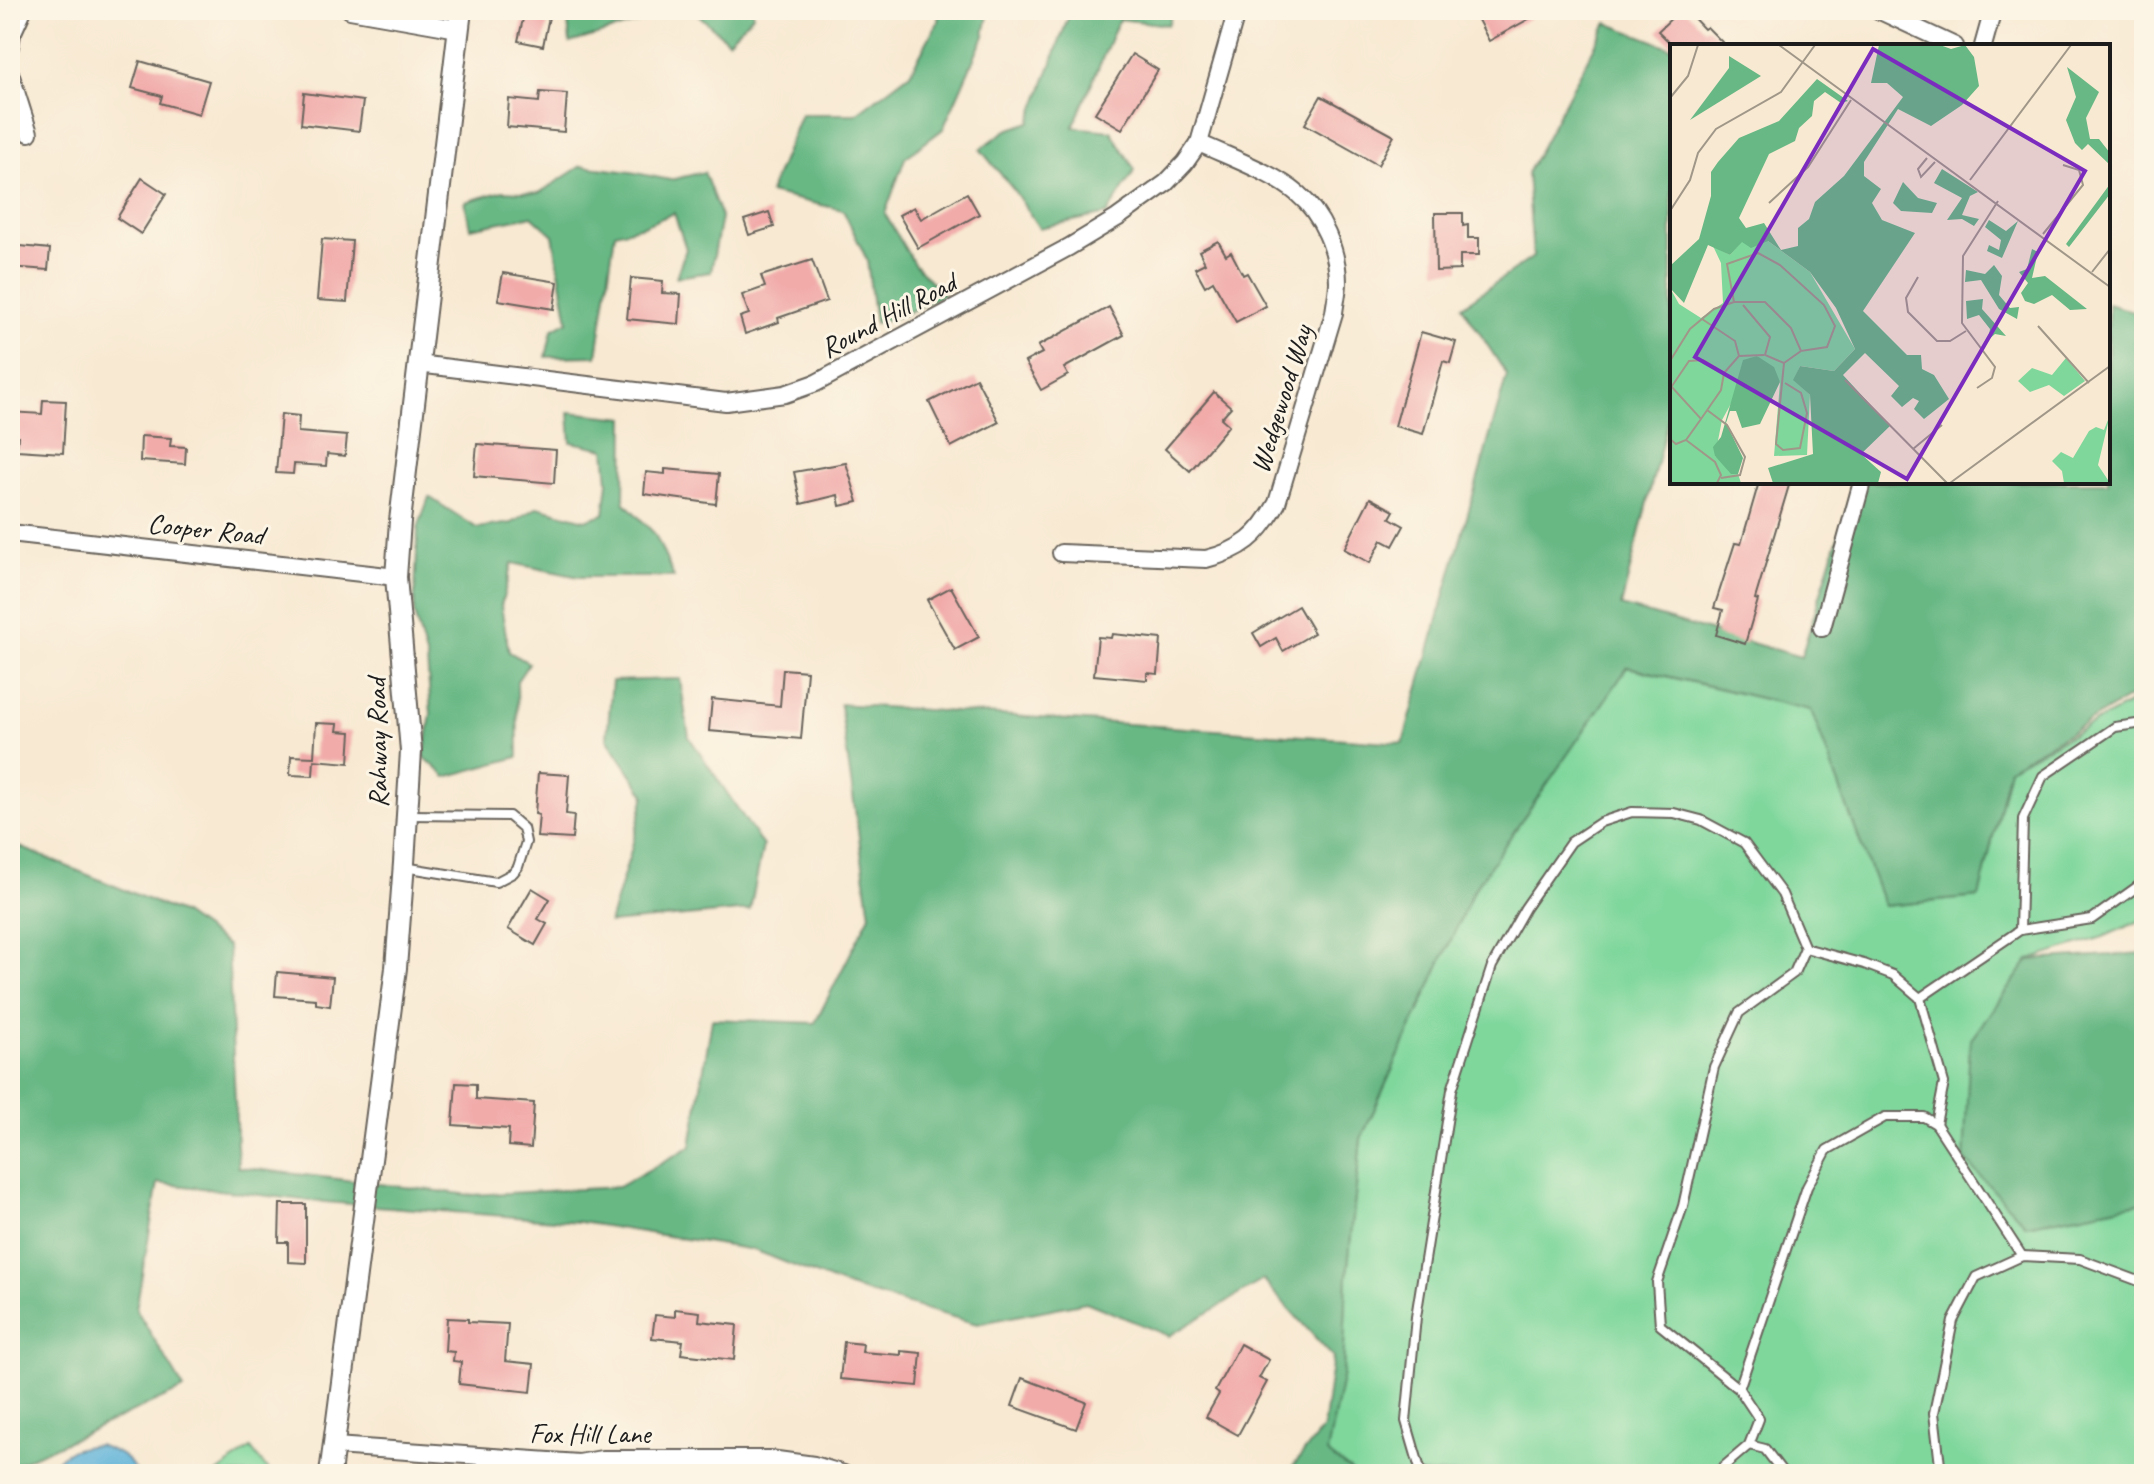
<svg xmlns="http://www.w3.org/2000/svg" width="2154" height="1484" viewBox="0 0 2154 1484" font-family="Caveat,sans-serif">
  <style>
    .green { fill: #7fd79c; stroke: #4e7a5c; stroke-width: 2 }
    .forest { fill: #67b884; stroke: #426a50; stroke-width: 2 }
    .water { fill: #5db2d9; stroke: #3c677a; stroke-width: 2 }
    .building { fill: #f1acaa }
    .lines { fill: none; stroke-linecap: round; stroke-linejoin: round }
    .service-casing { stroke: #69645c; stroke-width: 12 }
    .minor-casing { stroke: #69645c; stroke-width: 20 }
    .tertiary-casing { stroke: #69645c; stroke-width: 24 }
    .service { stroke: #fff; stroke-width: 8 }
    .minor { stroke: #fff; stroke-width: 16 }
    .tertiary { stroke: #fff; stroke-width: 20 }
    .labels { text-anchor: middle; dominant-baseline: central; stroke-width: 6; stroke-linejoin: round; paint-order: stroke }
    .street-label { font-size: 28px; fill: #1c1c1c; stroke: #fcf5e5 }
    .inset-road { fill: none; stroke: #a09789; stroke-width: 2 }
    .view { fill: #7b2cbf; fill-opacity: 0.15; stroke: #7b2cbf; stroke-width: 4 }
    .inset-edge { fill: none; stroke: #1c1c1c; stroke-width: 4 }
  </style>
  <rect width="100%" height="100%" fill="#fcf5e5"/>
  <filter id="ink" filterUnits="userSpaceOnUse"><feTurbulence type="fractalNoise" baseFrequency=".0125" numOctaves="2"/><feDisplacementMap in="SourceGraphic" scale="16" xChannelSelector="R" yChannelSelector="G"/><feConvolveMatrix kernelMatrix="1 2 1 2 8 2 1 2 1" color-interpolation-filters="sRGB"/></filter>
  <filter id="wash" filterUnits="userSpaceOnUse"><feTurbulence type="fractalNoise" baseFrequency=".006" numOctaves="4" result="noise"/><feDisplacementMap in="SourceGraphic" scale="32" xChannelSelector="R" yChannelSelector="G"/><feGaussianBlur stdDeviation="1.8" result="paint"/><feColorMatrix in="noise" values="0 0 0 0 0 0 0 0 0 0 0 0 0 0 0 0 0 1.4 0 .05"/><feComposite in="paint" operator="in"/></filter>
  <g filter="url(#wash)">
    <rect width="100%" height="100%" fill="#f8e9d2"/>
    <!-- green -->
    <g class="green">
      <path d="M1627,667L1811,710L1884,906L1979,897L2009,768L2144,696V919L2103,937L2029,960L1970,1041L2026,1225L2144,1202V1474H1355L1326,1453L1343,1373L1347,1276L1361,1139L1473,891Z"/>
      <path d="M251,1448L269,1472L267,1474H216Z"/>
    </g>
    <!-- forest -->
    <g class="forest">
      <path d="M567,10H681L570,43Z"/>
      <path d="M693,10H753V15L728,41Z"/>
      <path d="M939,10H989L984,36L943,129L905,158L885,214L914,264L944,295L903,315L875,323L867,260L843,210L769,193L801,114H856L910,73L938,22Z"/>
      <path d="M1071,10H1173L1168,25L1119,19L1073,127L1111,131L1135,170L1107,214L1039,228L1013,189L980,149L1007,130L1030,122Z"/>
      <path d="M1607,23L1672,48V403L1621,606L1801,657L1855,482H2108V304L2144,314V689L2009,768L1979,897L1884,906L1811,710L1628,667L1473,891L1361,1139L1347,1276L1343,1373L1327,1453L1355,1474H1287L1323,1428L1333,1357L1263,1280L1169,1336L1086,1302L977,1324L845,1286L754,1250L580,1222L312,1201L158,1183L136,1309L184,1389L10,1467V844L20,847L183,914L228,946L238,1167L471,1195L618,1187L691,1146L712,1019L815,1023L870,915L840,704L1403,743L1507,375L1462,306L1533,257L1527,173Z"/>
      <path d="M581,166L631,172L670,180L704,172L721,217L711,272L676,277L686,249L674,213L643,226L615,233L597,356L546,357L552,330L568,321L553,235L532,216L470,228L465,202L503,191L539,193Z"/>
      <path d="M569,412L625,418L624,502L655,534L674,577H579L512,563L501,606L509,652L529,663L517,681L518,757L446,777L424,757L431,714L427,659L414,614L418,528L429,497L477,528L512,523L538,507L585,520L604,514L608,482L605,449L571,442Z"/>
      <path d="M680,679L689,737L763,846L750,910L609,923L630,854L645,795L607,738L612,681Z"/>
      <path d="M2144,953V1202L2026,1225L1964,1159L1970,1041L2029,960Z"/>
    </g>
    <!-- water -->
    <path class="water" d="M98,1445C115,1451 130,1457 137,1474H48C58,1451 76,1447 98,1445Z"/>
    <g id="blocks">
      <!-- building -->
      <g class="building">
        <path d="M525,10L550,12L543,46L518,41Z"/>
        <path d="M1495,10H1545L1489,41L1478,20Z"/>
        <path d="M1680,10H1686L1704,29L1707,27L1726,46H1673L1658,31Z"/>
        <path d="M1132,54L1158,70L1122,129L1095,113Z"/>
        <path d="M140,61L209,81L199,114L160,103L162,96L132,88Z"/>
        <path d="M540,92L567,94L564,132L507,127L509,99L539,102Z"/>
        <path d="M304,93L363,101L359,131L301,124Z"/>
        <path d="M1321,96L1394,136L1378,165L1305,124Z"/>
        <path d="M142,178L166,194L141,234L117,218Z"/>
        <path d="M967,193L979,214L918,248L899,215L914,207L921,219Z"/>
        <path d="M769,212L774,227L749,235L744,220Z"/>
        <path d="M1435,213H1463V226L1468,225V238H1479V255H1460V270L1436,271Z"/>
        <path d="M322,239L352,241L347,302L317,300Z"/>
        <path d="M1218,241L1226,255L1231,252L1243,275L1247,273L1266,306L1236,322L1213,281L1205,286L1195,268L1205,263L1199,251Z"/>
        <path d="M10,245L50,249L48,270L10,267Z"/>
        <path d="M812,260L827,301L778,318L779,322L745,334L740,317L749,314L742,295L765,287L761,276Z"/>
        <path d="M503,273L558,282L554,309L498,300Z"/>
        <path d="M631,278L663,281L662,293L681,294L679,324L627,319Z"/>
        <path d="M1109,307L1124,335L1064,368L1068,375L1041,390L1025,362L1042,353L1038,346Z"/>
        <path d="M1421,332L1456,342L1450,363L1443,361L1423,434L1395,426Z"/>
        <path d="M976,378L999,422L951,447L929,402Z"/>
        <path d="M1214,392L1231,407L1221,418L1229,425L1190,471L1165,449Z"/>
        <path d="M43,400L66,401L63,453L17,450L18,436H10V412L42,414Z"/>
        <path d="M281,414L299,416L298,432L347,436L345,456L327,454L326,466L294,464L293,474L276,473Z"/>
        <path d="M141,436L171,438L170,446L186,447L185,464L140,461Z"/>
        <path d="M477,444L556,450L554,483L474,476Z"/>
        <path d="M846,463L858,502L840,506L838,495L801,504L794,472Z"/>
        <path d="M665,469L719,474L716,504L644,494L646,472L665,474Z"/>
        <path d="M1759,482H1790L1755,599L1758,600L1745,644L1716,635L1723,610L1714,608L1735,543L1741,544Z"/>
        <path d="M1370,498L1394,511L1390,518L1404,526L1393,546L1382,540L1370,563L1344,549Z"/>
        <path d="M951,587L979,637L955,650L927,600Z"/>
        <path d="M1298,606L1314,633L1283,651L1276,638L1261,647L1253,633Z"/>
        <path d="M1112,634L1161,639L1158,674L1147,673V680L1094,675L1098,637L1111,638Z"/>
        <path d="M783,669L807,671L801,739L709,731L712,699L780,706Z"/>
        <path d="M316,723L338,724L337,731L351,732L349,763L314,760L313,776L290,775L291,756L314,757Z"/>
        <path d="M538,773L569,775L566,814L574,815L572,839L537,837L539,815L535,814Z"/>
        <path d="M532,888L550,899L538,919L547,924L535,945L508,929Z"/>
        <path d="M277,972L333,977L330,1006L316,1004V999L275,996Z"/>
        <path d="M456,1083L476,1084V1099L534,1103L531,1148L508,1146L509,1129L453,1125Z"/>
        <path d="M280,1204H306V1263L288,1262V1242H279Z"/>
        <path d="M675,1309L700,1312L699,1321L737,1325L734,1360L681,1354L683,1341L652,1338L655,1315L675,1317Z"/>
        <path d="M447,1318L468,1319V1322L508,1324L505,1361L534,1364L531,1392L459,1384L461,1362L453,1361L454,1352L445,1351Z"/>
        <path d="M844,1342L863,1344L862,1352L901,1355V1351L921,1353L918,1386L840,1379Z"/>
        <path d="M1240,1344L1269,1360L1259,1378L1267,1382L1238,1435L1206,1417L1219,1394L1215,1391Z"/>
        <path d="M1022,1378L1086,1402L1076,1429L1012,1406Z"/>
      </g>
    </g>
  </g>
  <g filter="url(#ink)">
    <use href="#blocks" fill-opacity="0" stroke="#69645c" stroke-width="2"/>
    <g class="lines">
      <!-- service casing -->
      <g class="service-casing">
        <g id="service">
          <path d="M404,867L496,882L513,873L518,867L526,842L523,828L509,816L407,815"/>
          <path d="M2020,930L2023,819L2043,776L2115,727L2144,723"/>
          <path d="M1805,948L1864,964L1893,975L1920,998L2020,930L2092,919L2144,882"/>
          <path d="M1936,1124L2022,1256"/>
          <path d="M1739,1389L1807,1187L1827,1150L1885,1117H1924L1936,1124L1944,1083L1920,998"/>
          <path d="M1749,1445L1765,1449L1784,1474"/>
          <path d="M1424,1474L1420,1469L1406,1421L1416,1317L1452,1090L1492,966L1525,908L1571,842L1601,822L1632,812L1674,813L1701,820L1744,843L1782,894L1805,948L1794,973L1739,1013L1714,1067L1683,1206L1657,1282L1660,1325L1739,1389L1759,1419L1749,1445L1715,1474"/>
          <path d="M1941,1474L1934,1413L1953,1321L1976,1277L2022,1256L2080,1259L2144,1283"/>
        </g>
      </g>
      <!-- minor casing -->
      <g class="minor-casing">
        <g id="minor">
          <path d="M350,10L458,29"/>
          <path d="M1878,10L1955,46"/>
          <path d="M1983,46L1993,10"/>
          <path d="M10,47L12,34L23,10"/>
          <path d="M10,73L29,133"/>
          <path d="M418,364L726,402L785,394L816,383L1069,247L1117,218L1166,183L1185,163L1199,143L1237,10"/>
          <path d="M10,533L396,577"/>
          <path d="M1061,553L1206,559C1242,550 1259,536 1277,503L1334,313C1335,303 1338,292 1338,282C1338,251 1322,214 1298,194C1274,173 1229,157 1199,143"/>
          <path d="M1822,628L1862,482"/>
          <path d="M335,1446L579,1463L602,1459H770L814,1465L844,1474"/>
        </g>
      </g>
      <!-- tertiary casing -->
      <g class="tertiary-casing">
        <path id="tertiary" d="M330,1474L396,968L404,863L411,751L396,577L400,521L461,10"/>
      </g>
      <!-- service -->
      <use href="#service" class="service"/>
      <!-- minor -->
      <use href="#minor" class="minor"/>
      <!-- tertiary -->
      <use href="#tertiary" class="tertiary"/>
    </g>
  </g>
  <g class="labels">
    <!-- street labels -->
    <g class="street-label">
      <text transform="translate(888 315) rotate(-28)">Round Hill Road</text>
      <text transform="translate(1281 399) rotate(-73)">Wedgewood Way</text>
      <text transform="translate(206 529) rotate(6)">Cooper Road</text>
      <text transform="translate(377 743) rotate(-91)">Rahway Road</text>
      <text x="590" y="1433">Fox Hill Lane</text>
    </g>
  </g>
  <!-- overview -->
  <g transform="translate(1670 44)">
    <rect width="440" height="440" fill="#f8e9d2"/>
    <path d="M72,197H98L140,228L185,305L164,327L130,322L124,336L140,351L137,411L104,412L110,338L87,312L52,376L45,412L68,430L71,439H0V244L9,260L31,274L53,259L51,219L43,202L60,211ZM396,314L415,337L394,352L379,341L360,348L348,337L362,324L382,331ZM440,371L428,421L440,439H394L392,427L382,417L391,408L403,414L419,387L426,383L434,386Z" fill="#7fd79c"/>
    <path d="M209,1H270L281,5L295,1L304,13L309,42L292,61L261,82L228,65L194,118V132L211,145L202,159L212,176L245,189L193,267L237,311H251L252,325L264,331L279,355L254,375L244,365L249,357L243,354L232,363L221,352L229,342L195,309L173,331L220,382L191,410L211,428L208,439H103L98,424L143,410L140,351L123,336L130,322L164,327L185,305L166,264L140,228L98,197L81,204L72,198L60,211L38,201L14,259L0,244V222L29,195L41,152V128L48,118L69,94L109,77L147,35L178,57L171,59L155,48L144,57L142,72L129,84L125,97L99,110L69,174L76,184L94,179L111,206L128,202V184L139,175L145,158L174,132L233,53L217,39H201ZM59,12L91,32L20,76L59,24ZM397,23L429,48L416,74L420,95H429L440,109V121L418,100L412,106L405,99L396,76L406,53ZM272,125L308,148L300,152L292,171L309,175L304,182L292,175L277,176L292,154L264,139ZM233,138L248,154L267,159L262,169L231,167L223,159ZM440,140V150L399,203L396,200ZM319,176L336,187L348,177L332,214L317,207L319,201L329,206L331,196L315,183ZM362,205L368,208L362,234L375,232L417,265L400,266L382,251L364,260L355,257L351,249L358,239L349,228L357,225ZM324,221L332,232L329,251L340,264L349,263L347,275L329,265L311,236L295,238L296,226L315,230ZM313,255L312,265L336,292L325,290L318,296L320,285L309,271L297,275L296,257ZM87,312L104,323L110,338L90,380L72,384L66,367H60L56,379L73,414L68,430H61L45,412L43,403L51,393L73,316Z" fill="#67b884"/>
    <path class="inset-road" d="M109,1L440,243M0,54L18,32L28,1M257,114L248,125L251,133L265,118M300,136L401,1M99,159L138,123L181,56M0,167L20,136L28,109L46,85L111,48L145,1M373,190L413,141L409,126L393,121M88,209L110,221L154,261L165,282L157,303L131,307L121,284L95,258H64L57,220ZM422,228L440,205M248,233L236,254L238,268L267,297H280L296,287M73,261L100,293L95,311L114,319M368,282L419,339M69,312L94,311M0,317L20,285L44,265L64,258M175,336L277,439M115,339L131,349L137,369L130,404L113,406L106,400L114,319L131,307M0,341L31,375L51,346L54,329L69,312L65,297L32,275M2,342L19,317L33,316L53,328M307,344L322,334L325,323L292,279L293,212L328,157M37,366L57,381L75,413L70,431L51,434M0,395L6,400L16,396L31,375M16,396L45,418L51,431L47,439M243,405L272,381M280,439L440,322"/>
    <path class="view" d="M203,5L415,127L237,435L25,313Z"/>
    <rect width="440" height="440" class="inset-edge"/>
  </g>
  <!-- margin -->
  <rect width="2154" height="1484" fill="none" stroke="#fcf5e5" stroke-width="40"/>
</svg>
